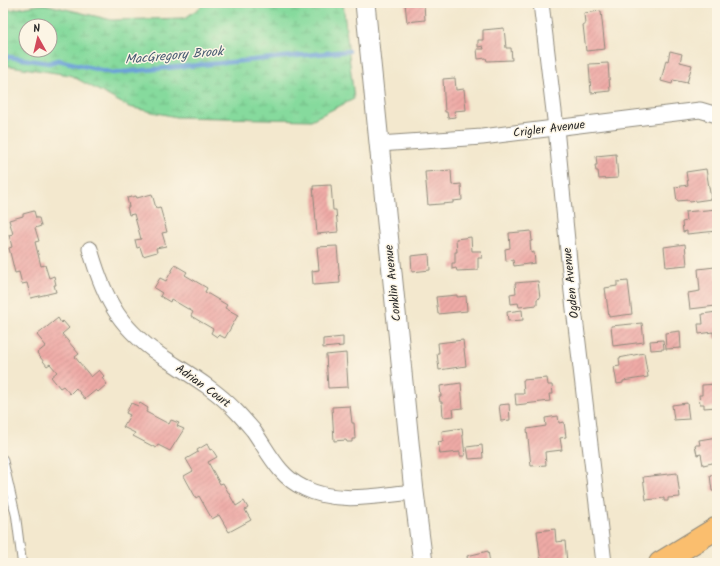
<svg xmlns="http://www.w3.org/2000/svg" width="720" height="566" viewBox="0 0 720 566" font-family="Kalam,sans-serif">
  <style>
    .wetland { fill: url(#wetland-marsh); stroke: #588264; fill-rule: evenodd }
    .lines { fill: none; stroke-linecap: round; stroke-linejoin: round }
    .stream { stroke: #6ca0d8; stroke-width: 4.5 }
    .building { fill: url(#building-hatch) }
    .service-casing { stroke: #8f8a7c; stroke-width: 10 }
    .minor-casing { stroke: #8f8a7c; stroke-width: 17 }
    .tertiary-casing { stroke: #8f8a7c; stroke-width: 21 }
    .primary-casing { stroke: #8f8a7c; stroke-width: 24 }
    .service { stroke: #fff; stroke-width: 8 }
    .minor { stroke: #fff; stroke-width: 15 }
    .tertiary { stroke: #fff; stroke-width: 19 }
    .primary { stroke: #fabe6e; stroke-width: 22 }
    .labels { text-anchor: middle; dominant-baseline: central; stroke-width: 3; stroke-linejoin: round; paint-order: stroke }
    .street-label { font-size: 12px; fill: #2b2b2b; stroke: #fcf5e5 }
    .water-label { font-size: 13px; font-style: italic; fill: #455a70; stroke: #fcf5e5 }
  </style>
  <defs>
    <pattern id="wetland-marsh" width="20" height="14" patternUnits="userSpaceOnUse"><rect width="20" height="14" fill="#86da9d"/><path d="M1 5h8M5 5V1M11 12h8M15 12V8" fill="none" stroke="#74bb87"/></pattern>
    <pattern id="building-hatch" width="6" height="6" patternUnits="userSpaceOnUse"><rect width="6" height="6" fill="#eeaaa6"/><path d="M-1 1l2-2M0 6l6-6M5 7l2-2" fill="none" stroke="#cc928f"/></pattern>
  </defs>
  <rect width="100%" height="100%" fill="#fcf5e5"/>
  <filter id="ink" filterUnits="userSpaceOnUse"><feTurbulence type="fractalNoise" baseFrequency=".025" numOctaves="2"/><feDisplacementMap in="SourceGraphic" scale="8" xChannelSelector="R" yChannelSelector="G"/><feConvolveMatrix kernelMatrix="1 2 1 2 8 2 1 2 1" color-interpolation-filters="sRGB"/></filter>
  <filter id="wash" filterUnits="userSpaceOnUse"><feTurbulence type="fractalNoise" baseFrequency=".012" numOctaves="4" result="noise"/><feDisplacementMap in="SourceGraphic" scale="16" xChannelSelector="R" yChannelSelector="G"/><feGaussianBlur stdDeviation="0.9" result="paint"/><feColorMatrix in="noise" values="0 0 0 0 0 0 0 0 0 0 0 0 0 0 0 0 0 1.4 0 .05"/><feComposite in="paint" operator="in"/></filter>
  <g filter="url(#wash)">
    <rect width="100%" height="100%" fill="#f3e8ce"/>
    <!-- wetland -->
    <path class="wetland" d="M203,3H343L354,99L311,120L176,117L129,107L70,75L3,65V11L44,4L112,20L185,18L202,6ZM26,26H50V50H26Z"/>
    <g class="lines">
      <!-- stream -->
      <path class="stream" d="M3,56L49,63L58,60L113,73L349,51"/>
    </g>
    <g id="blocks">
      <!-- building -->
      <g class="building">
        <path d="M405,3H424L425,20L407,22Z"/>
        <path d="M601,11L605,49L586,51L583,25H585L584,13Z"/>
        <path d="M504,28L506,48H511L512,60L487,61L486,58L478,59L477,49H484L483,46L478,47V40H483V30Z"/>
        <path d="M670,51L682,54L680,62L692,65L687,83L673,80L672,84L661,81L666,60L668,61Z"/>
        <path d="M608,63L610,91L591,93L589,64Z"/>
        <path d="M455,78L456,90L464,89L466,110L454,111L455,117L448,118L447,112H445L443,79Z"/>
        <path d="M616,154L618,178L599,179L598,171H596L595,165H597L596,156Z"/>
        <path d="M706,169L711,199L690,202L689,200L677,201L675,187L688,185L686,172Z"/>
        <path d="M451,170L452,185L461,184L462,200L453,201V203L428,205L425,172Z"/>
        <path d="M331,185L333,210H336L338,232L317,234L313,186Z"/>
        <path d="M152,194L156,208L160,207L167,232L162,233L166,246L156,248L157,252L143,256L140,247L137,248L135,240L141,239L134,214L129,215L127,207H129L127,198L136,196L137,198Z"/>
        <path d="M717,209V231L687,234V231L683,232L682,222L686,221L685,212Z"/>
        <path d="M34,211L36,218H39L41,226L35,228L39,241L35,242L41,266L45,265L49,278L54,276L56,285H54L56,292L31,298L27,283L22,284L19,272L15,273L9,248L12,247L9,235L13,234L9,220L23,216V214Z"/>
        <path d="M531,231L532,241H530L531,253L534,252L535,263L514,266L513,260L506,261L505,249L510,248L509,233Z"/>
        <path d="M471,237L472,251H481L482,258H478V270L457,271L456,268L452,269V263H455V252H457L456,239Z"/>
        <path d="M685,244L687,265L666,267L664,247Z"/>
        <path d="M337,246L340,283L313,285L312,271L319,270L317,247Z"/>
        <path d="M429,254L430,270L412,272L411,256Z"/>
        <path d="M175,265L187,272L185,275L207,288L205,292L227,305L225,308L238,315L225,338L219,335L217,337L211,333L213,329L191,316L193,312L171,299L170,302L160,296L162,293L154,288L160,278L166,281Z"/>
        <path d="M715,267L717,281V299L715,300L716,306L690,309L688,293L700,291L698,269Z"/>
        <path d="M538,281L540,298L537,299V305L519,307L518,303L511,304L510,294L516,293L515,283Z"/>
        <path d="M628,281L632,314L609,317L605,288L617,286V282Z"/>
        <path d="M457,295V297L466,296L467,311L438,314L436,297Z"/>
        <path d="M522,310L523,320L508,321L507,312Z"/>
        <path d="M717,312V338H714L713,332L699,334L698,324H703L702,314Z"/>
        <path d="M58,318L61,323L63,321L69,328L62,334L79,354L75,357L91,377L99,370L104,376L102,378L107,384L98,392L96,390L85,399L76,388L70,394L63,386L60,388L51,377L57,372L50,364L47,366L37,353L46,346L37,335Z"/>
        <path d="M642,323L644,342L613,346L611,326Z"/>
        <path d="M680,331L681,348L666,349L665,333Z"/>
        <path d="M343,337V346L323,348V339Z"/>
        <path d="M463,340L466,366L439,370L437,353H439L438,343Z"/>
        <path d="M663,340L664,349L651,350L650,341Z"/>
        <path d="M346,353L348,387L328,388L326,355Z"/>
        <path d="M644,353L648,377L623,381V383L617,384L614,367L620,366L619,358Z"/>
        <path d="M547,378L548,385H552L553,394H549L550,401L516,405L515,394H524L523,380Z"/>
        <path d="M461,383L463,408L453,409L454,416L443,417L442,402H440L439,396H441L440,386Z"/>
        <path d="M717,384V407L704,408V404H700L699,395H702V385Z"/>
        <path d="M131,403L138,406L140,403L148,408L146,412L169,424L171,420L179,423L177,426L184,429L170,451L158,445L156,448L133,436L135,433L123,427L130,415L126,413Z"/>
        <path d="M687,403L689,419L674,420L672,405Z"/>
        <path d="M509,404L510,420L501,421L499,405Z"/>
        <path d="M350,406L352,423H354L355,439H352V442H347L346,440L334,441L332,407Z"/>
        <path d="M558,416L559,423L564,422L566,437L560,438L562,450L545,452L546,465L531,466L527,429L546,426L545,418Z"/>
        <path d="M462,428L465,456H460V452L440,454L438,442L443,441L442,431Z"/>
        <path d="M717,437V462L703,465L701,454L697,455L695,445H700L699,440Z"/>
        <path d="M207,444L210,450L212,449L217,457L208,462L220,484L223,483L236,506L244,501L248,508L245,510L251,520L229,532L219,515L212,519L199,496L196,498L184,476L193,471L186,459L198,452L197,450Z"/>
        <path d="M482,445L483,458L469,459L467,447Z"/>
        <path d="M677,473L680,497L668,498V501H664V498L646,500L643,477Z"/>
        <path d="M717,474V491H712L710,475Z"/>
        <path d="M555,529L556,542L565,541L567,563H541L537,531Z"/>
        <path d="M488,551L490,563H468L467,556Z"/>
      </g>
    </g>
  </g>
  <g filter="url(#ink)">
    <use href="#blocks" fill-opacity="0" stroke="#8f8a7c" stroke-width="1"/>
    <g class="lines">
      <!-- service casing -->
      <g class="service-casing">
        <path id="service" d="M3,459L16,516L22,563"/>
      </g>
      <!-- minor casing -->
      <g class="minor-casing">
        <g id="minor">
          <path d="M541,3L556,128L572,292L604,563"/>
          <path d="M379,144L482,137L700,110L717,115"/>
          <path d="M90,249C105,302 121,331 169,361C192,376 216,390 235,410C241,416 247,423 253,430C268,451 279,477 304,488C338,505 378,495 414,492"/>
        </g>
      </g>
      <!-- tertiary casing -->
      <g class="tertiary-casing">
        <path id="tertiary" d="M365,3L414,492L423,563"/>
      </g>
      <!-- primary casing -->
      <g class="primary-casing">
        <path id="primary" d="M660,563L717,528"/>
      </g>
      <!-- service -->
      <use href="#service" class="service"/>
      <!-- minor -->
      <use href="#minor" class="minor"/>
      <!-- tertiary -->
      <use href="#tertiary" class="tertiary"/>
      <!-- primary -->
      <use href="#primary" class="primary"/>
    </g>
  </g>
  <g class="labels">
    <!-- street labels -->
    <g class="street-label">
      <text transform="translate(549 129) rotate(-7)">Crigler Avenue</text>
      <text transform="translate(393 283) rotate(-96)">Conklin Avenue</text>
      <text transform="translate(571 283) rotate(-96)">Ogden Avenue</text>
      <text transform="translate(203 386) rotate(36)">Adrian Court</text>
    </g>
    <!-- water labels -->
    <g class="water-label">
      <text transform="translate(174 56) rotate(-5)">MacGregory Brook</text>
    </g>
  </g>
  <!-- margin -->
  <rect width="720" height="566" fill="none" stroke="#fcf5e5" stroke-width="16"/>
  <!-- north arrow -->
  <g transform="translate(38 38) rotate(352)"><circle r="19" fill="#fcf5e5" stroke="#a8a49b"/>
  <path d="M0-3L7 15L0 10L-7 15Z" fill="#d1495b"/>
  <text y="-6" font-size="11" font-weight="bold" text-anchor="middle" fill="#2b2b2b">N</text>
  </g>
</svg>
